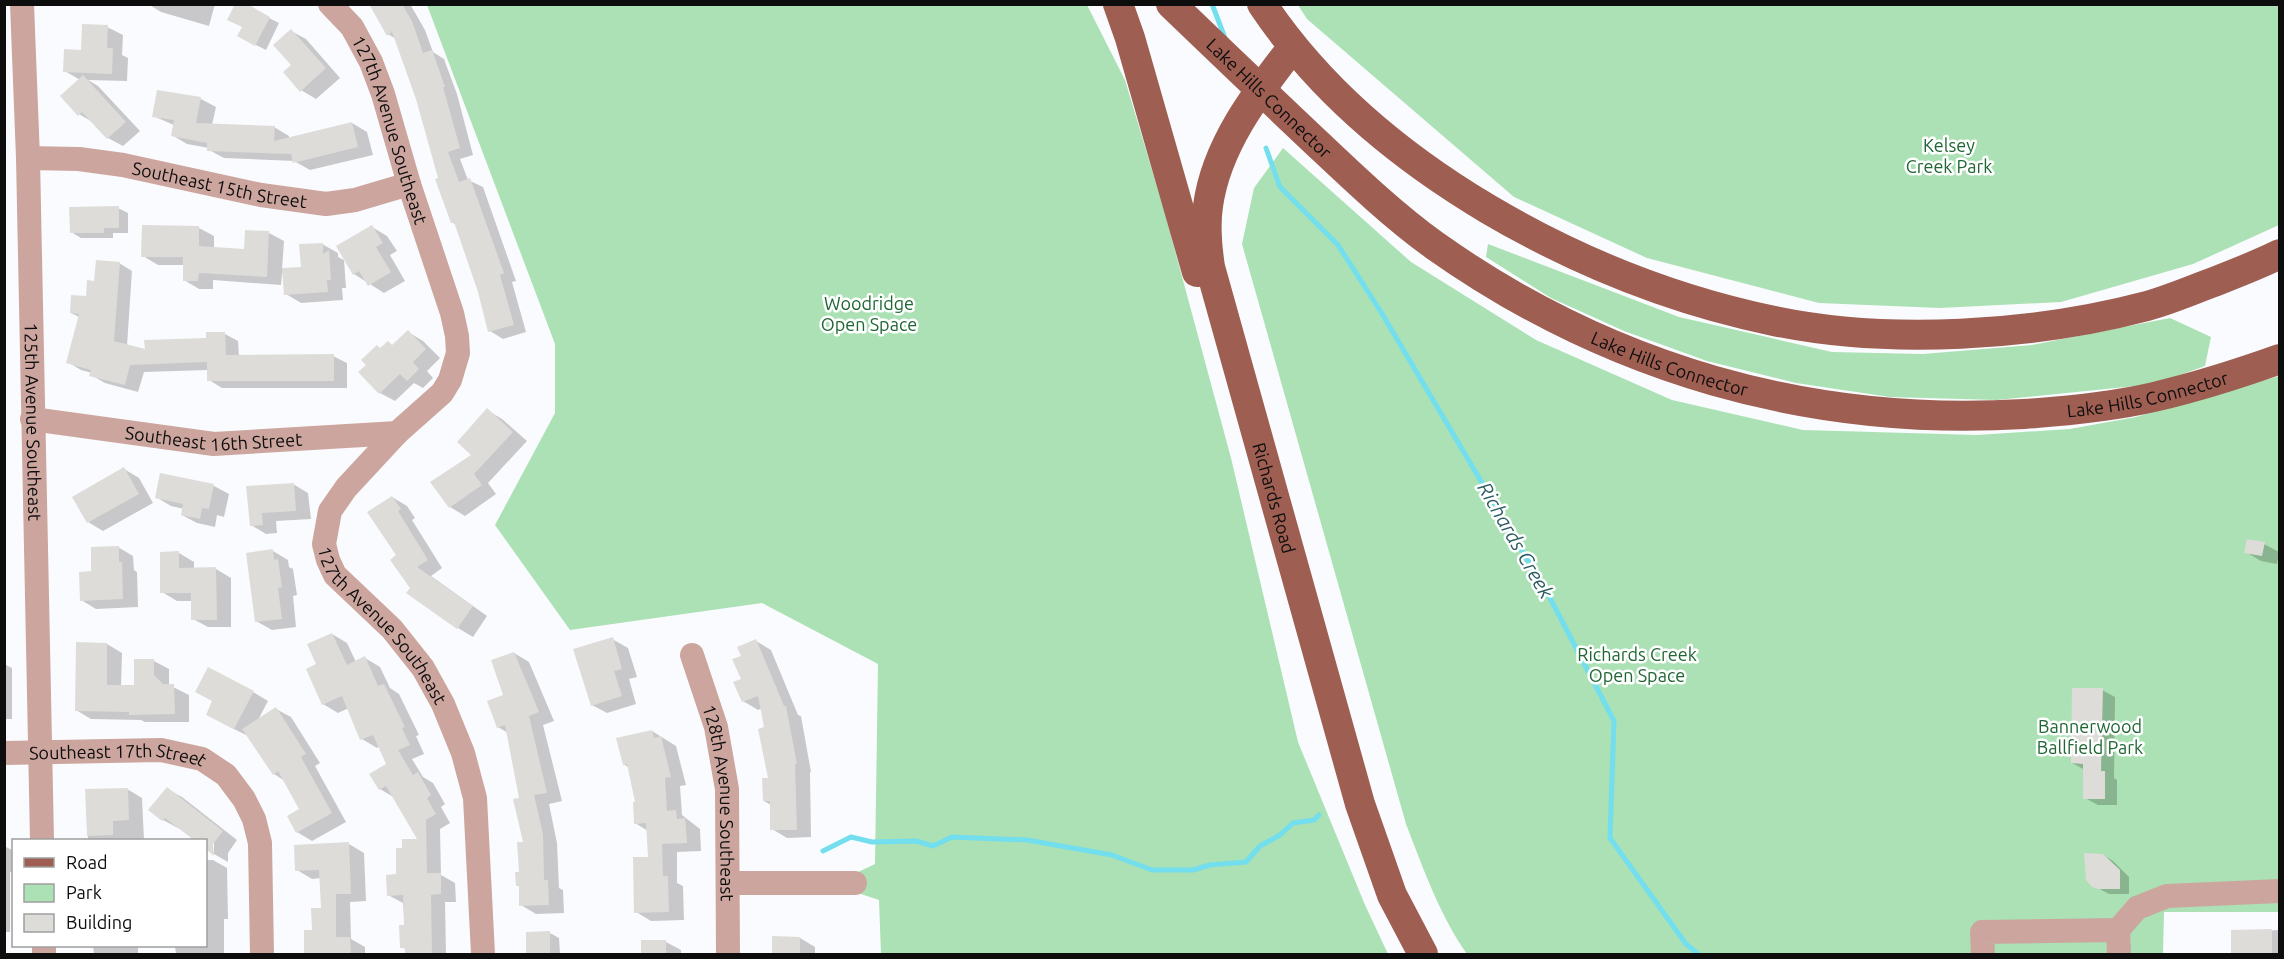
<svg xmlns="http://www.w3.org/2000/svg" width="2284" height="959" viewBox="0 0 2284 959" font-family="Ubuntu,sans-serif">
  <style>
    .green { fill: #abe1b4 }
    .shadow { fill: #0003 }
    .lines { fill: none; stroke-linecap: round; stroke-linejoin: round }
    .stream { stroke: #72deee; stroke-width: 5 }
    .building { fill: #dedcd9 }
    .minor { stroke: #cca69e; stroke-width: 24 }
    .major { stroke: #9e5e51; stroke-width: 30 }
    .labels { text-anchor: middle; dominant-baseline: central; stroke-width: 5; stroke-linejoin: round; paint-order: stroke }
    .street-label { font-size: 18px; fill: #0d0d0e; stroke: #fff }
    .park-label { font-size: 18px; fill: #206634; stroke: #fff }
    .water-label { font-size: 20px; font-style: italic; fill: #2c5b62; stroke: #fff }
  </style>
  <rect width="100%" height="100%" fill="#fafbfe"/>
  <!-- green -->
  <g class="green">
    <path d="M427,5H1087L1125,80L1164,210L1231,458L1298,742L1365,905L1388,954H881L879,900L855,892L856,873L875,864L878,664L762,603L570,630L495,525L555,413V344Z"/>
    <path d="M1298,5H2279V225L2193,264L2061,302L1940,308L1819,303L1647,258L1514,197L1307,19Z"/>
    <path d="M1283,148L1411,262L1536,340L1672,400L1803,430L1977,435L2070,429L2136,417L2279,376V912H2164L2163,954H1467C1440,916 1423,868 1406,824L1242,244L1254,188Z"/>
    <path d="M1488,244L1679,317L1832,352L1923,354L2032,345L2170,318L2211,337L2205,366L2155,384L1997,400L1890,397L1796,383L1707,361L1624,331L1551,298L1486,257Z"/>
  </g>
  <!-- shadow -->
  <g class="shadow">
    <path d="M148,4H215L209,26L161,12Z"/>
    <path d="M370,4H410L425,30L433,52L444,59L457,94L473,155L460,159L468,180L483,187L516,281L512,282L526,332L503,339L490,331L480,291L456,225L452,222L417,99L396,39L388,34Z"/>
    <path d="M269,18L279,23L266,50L248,41L243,27Z"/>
    <path d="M107,27L123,35L122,55L128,58L127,81L88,80L98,86L140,131L123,146L108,138L94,123L79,114L80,80L65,71Z"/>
    <path d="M291,31L306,39L340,78L316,99L301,90L293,66Z"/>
    <path d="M201,99L216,107L212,125L274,127L289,136V139L352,123L367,132L373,155L310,170L294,161L224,158L209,150V148L187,144L172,135L174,125L153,116Z"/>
    <path d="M118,208L128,213V233H113V238H81L71,232Z"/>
    <path d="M372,227L387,236L397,251L390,255L405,281L384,293L354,274Z"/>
    <path d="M199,228L214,236V248L245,250L246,231L269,233L284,241L282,270L302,269L322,244L338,253V257L344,260L346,288H342L343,300L301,303L286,294L284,273H282L281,285L213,280V289H199L184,280V265H158L143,256Z"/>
    <path d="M119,263L132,271L127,346L146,351L208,339L225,334L238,341L239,357L333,356L347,363V388H222L209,380L208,370L144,372L138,392L105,383L91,375L92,373L81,370L68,362L79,317L71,313L87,297L96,282Z"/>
    <path d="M408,332L423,341L440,358L427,371L433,378L423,388L414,383L395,401L380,393L381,349L393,346Z"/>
    <path d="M487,410L502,419L527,441L488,483L496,494L465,516L450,507L473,455Z"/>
    <path d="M124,469L139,478L153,503L103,531L88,522L74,497Z"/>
    <path d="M161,475L214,486L229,494L224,517L217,515L215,527L197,523L182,515L184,509L171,506L156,497Z"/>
    <path d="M293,484L308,493L311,519L276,521L277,533L266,534L251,525L247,488Z"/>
    <path d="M392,497L407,506L415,518L412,520L442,568L431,576L487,616L473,637L458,628L411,588L398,556Z"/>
    <path d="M2264,544L2279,552L2277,564L2261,561L2246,552Z"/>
    <path d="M118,547L133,556L134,570L137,572L138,607L96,609L81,600L93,573Z"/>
    <path d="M273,551L288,560L289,567L293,569L297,595L293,596L296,627L272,630L256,621Z"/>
    <path d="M179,553L194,562V569H216L231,578V627H208L193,619L192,601H177L162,592Z"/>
    <path d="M332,634L347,643L356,662L365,658L380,667L390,688L399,694L419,735L416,736L424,754L412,759L423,777L433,783L445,804L441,807L450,823L440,829L441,875L455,883L456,902H445L446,954H407V950L402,947L405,926L403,903L388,895L398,876L404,849L420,840L395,798L380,789L388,765L380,746L377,748L362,739L349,708L338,713L323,704L318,665Z"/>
    <path d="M612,639L628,648L637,677L629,679L636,704L607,713L592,705Z"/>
    <path d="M756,641L771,650L798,715L801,716L811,772H810L811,837L787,838L772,829L771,805L764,801L769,780L766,729L762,708L758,710L743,701V656Z"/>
    <path d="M107,644L122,653L121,686H135V661H154L169,669V685L189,695V722H145L141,720L91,719L76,710Z"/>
    <path d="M514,653L529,662L554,721L543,725L562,801L549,804L557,843L559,888L563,890L564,913L536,914L521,905L520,887L517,885L525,843L521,799L508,733L498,727Z"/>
    <path d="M4,664L12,668V719H4Z"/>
    <path d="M2102,690L2115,697L2114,778L2117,780V805H2098L2085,798V770L2072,763Z"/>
    <path d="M253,692L268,701L258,720L276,709L291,717L320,763L315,766L346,822L312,841L297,832L301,809L285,781L274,774L248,736L222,723Z"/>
    <path d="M652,731L676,746L686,785L680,786L682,815L700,829L701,851L677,852V883L683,886L684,920L651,921L636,912L650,858L648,831L635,823L637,804L629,768L624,764Z"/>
    <path d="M127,789L142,798L144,840H88L87,791Z"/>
    <path d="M167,789L182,797L237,840L228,853V862L214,854V836H211L212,853L206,848V840H196L179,827L178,828L163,820Z"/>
    <path d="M349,844L364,853L366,901L350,902L351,939L365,947V954H306V932H313L322,909L321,878L312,879L297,870Z"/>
    <path d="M4,846L14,851V872H10V932H4Z"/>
    <path d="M2103,855L2113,861L2129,877V894H2109L2098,888Z"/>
    <path d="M206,860H213L227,868L228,919H224V954H176L175,946H206Z"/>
    <path d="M2280,930V954H2232L2233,932Z"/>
    <path d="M528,933H550L559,938L560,954H528Z"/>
    <path d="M774,937L800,938L815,947V954H773Z"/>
    <path d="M642,942H666L681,950V954H642Z"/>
    <path d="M93,946H135L138,947V954H94Z"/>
  </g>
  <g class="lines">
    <!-- stream -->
    <g class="stream">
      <path d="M1212,4L1225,38"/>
      <path d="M1266,148L1280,187L1338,245L1381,312L1550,598L1614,721L1610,838L1686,944L1698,954"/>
      <path d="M823,851L851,837L872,842L916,841L933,846L952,837L1027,840L1112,855L1152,870H1193L1210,865L1246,862L1260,846L1280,835L1293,823L1314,820L1319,815"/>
    </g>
  </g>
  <!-- building -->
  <g class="building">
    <path d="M235,4H247L270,17L255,46L237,36L242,27L227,20Z"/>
    <path d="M369,4H402L412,21L423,53L432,50L445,87H443L460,148L448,152L459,182L470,178L504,273L500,275L514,325L488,332L478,292L454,222L451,223L435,179L438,178L416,99L392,32L387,36Z"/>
    <path d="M82,24L108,25L107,48H113L112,74L63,72L64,49L81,50Z"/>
    <path d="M291,29L326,68L300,92L283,72L291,65L273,45Z"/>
    <path d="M83,75L126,122L107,139L82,112L78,116L60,96Z"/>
    <path d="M157,90L201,97L196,123L275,126L274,141L352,122L358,147L293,163L291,154L207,151V143L171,136L174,120L152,117Z"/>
    <path d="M119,206V228H104V233H70L69,207Z"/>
    <path d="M142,225L199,226V246L244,249L245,230L269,231L267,277L199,273L198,281H183V257H141Z"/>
    <path d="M372,225L383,243L376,247L391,272L368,286L359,271L353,275L336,246Z"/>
    <path d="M323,243V254L329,250L331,280H327L328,292L284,295L282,268L301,267L299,244Z"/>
    <path d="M96,260L120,262L114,341L145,349L144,340L206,338V332H225L226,355L334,354V381H207V362L130,365L125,385L89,376L91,370L66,363L79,314L70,313L71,295L86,296L87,280L94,281Z"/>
    <path d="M408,330L426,349L413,362L419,369L407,381L400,374L379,394L358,372L366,365L361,360L377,345L380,348L388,341L392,345Z"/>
    <path d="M487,408L513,432L474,474L482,485L449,508L430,482L471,455L457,442Z"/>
    <path d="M124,467L139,494L87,523L72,497Z"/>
    <path d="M160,473L214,484L209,509L202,508L200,519L181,515L183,504L155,498Z"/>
    <path d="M294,483L296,511L262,513L263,525L250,526L246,486Z"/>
    <path d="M392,496L401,509L398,511L428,560L417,567L473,606L457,629L406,593L410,588L390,560L396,555L367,512Z"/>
    <path d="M2247,539L2265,542L2262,556L2244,553Z"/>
    <path d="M119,546V562H122L123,599L80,601L79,572L91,571V547Z"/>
    <path d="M273,549L274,560L278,559L282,587L278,588L282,619L255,622L246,553Z"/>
    <path d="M179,551V568L216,567L217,620H191V593H160V552Z"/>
    <path d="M332,633L347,665L365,656L378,686L384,684L405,727L402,728L410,745L398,750L413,775L418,772L431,795L427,798L436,814L426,820L427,873H441V894L431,895L432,954H405V948H400L399,925H404L403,895L387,896L386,875L396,874V848H402V839H417L386,786L379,790L369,774L386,764L373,735L360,740L342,696L322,705L306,669L316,664L307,644Z"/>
    <path d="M613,637L622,669L614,671L622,696L591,706L573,649Z"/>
    <path d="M756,639L784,706H786L797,764H795L797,830H770V801H763L762,778H768L758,729L764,727L758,696L742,702L733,682L741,679L732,659L741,656L737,647Z"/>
    <path d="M76,642L107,643V685H134V659H154V675L163,684H174L175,714L129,715V712L75,711Z"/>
    <path d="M514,652L539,712L529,716L547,793L534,795L543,834L544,880H548L549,905L519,906V886H516L515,872H519L517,842H523L513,799L519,798L505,725L497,728L487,701L503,695L491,660Z"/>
    <path d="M208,667L254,691L234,729L206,715L212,701L195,692Z"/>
    <path d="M2072,688H2103L2101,771H2105V799H2083V764L2071,763Z"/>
    <path d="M276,707L306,754L301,757L332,813L296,833L287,816L299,809L278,771L273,775L242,729Z"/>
    <path d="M652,730L654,738L661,736L671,777L665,778L667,811L676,810L677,819L685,818L687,843L662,844L663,876H668L669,912L634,913L633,857H648L646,823L634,824L633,802H635L627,764L623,765L616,738Z"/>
    <path d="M167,787L223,831L213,844L214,856L206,849V840H194L165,818L162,821L148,810Z"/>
    <path d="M128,788L129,820L113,821V835L87,836L85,789Z"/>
    <path d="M349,842L351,894H336V937H350L351,954H304V930H312L311,908H321L319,870L295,871L294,845Z"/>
    <path d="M2084,853L2103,854L2120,870V889H2098L2092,887L2086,880Z"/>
    <path d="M2272,929V954H2231V930Z"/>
    <path d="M550,931V954H526V932Z"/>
    <path d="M772,936L800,937V954H772Z"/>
    <rect x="641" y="940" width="25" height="14"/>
  </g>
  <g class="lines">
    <!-- minor -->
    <g class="minor">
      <path id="s1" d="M22,4L28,158L42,840"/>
      <path id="s2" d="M330,4L352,27L371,62L383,94L409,184L452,313L457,336L458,353L450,380L442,393L397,433L346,488L330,511L324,544L328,560L335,575L392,629L423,668L443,704L463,753L475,798L483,954"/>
      <path id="s3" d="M28,158L79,159L123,165L261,195L326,204L355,200L409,184"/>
      <path id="s4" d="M32,419L214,444L397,433"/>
      <path id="s5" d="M692,655L716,727L727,789L728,954"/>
      <path id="s6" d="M4,753L161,750L202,759L226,775L244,799L254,819L260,843L262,954"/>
      <path d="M728,883H855"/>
      <path d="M44,946V954"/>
      <path d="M1983,954L1982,932L2118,930"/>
      <path d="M2119,954L2118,930L2137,908L2167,896L2280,891"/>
    </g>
    <!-- major -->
    <g class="major">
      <path d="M1118,4L1130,38L1197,272"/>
      <path id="s7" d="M1171,4C1221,52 1271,100 1321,147C1357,181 1394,216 1434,245C1609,369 1810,427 2024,414C2067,411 2111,407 2154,397C2197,387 2238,374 2280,359"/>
      <path d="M1262,4C1320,91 1399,156 1488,209C1576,261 1673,300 1774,321C1889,345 2033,336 2147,306C2169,300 2190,291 2211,283C2234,274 2258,265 2280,254"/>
      <path id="s8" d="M1292,48C1256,94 1216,146 1208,206C1205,226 1207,247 1210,267L1360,804L1392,895L1423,954"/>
    </g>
  </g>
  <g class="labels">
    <!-- street labels -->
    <g class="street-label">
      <text stroke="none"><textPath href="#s7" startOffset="136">Lake Hills Connector</textPath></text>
      <text stroke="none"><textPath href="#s2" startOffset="142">127th Avenue Southeast</textPath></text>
      <text stroke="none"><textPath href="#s3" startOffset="194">Southeast 15th Street</textPath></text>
      <text stroke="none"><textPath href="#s7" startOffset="622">Lake Hills Connector</textPath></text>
      <text stroke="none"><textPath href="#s7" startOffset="1108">Lake Hills Connector</textPath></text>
      <text stroke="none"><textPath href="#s1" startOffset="418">125th Avenue Southeast</textPath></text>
      <text stroke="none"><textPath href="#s4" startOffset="183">Southeast 16th Street</textPath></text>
      <text stroke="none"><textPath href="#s8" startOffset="482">Richards Road</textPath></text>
      <text stroke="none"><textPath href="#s2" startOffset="718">127th Avenue Southeast</textPath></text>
      <text stroke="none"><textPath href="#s6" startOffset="114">Southeast 17th Street</textPath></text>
      <text stroke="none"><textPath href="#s5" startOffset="152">128th Avenue Southeast</textPath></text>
    </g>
    <!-- park labels -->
    <g class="park-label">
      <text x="1949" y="145">Kelsey<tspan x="1949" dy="21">Creek Park</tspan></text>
      <text x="869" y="303">Woodridge<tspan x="869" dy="21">Open Space</tspan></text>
      <text x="1637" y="654">Richards Creek<tspan x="1637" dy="21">Open Space</tspan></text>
      <text x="2090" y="726">Bannerwood<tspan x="2090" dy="21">Ballfield Park</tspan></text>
    </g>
    <!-- water labels -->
    <g class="water-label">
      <text transform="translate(1516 540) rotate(60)">Richards Creek</text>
    </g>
  </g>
  <!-- border -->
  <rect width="2284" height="959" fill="none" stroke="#0d0d0e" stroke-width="12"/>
  <!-- legend -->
  <rect x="12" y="839" width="195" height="108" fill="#ffffff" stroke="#9e9e9f" stroke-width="1.5"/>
  <rect x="24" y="858" width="30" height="9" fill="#9e5e51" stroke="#9e9e9f" stroke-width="1.5"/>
  <text x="66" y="869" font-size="18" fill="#0d0d0e">Road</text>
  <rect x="24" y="884" width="30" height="18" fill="#abe1b4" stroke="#9e9e9f" stroke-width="1.5"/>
  <text x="66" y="899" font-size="18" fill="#0d0d0e">Park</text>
  <rect x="24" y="914" width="30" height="18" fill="#dedcd9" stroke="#9e9e9f" stroke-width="1.5"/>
  <text x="66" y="929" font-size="18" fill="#0d0d0e">Building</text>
</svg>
